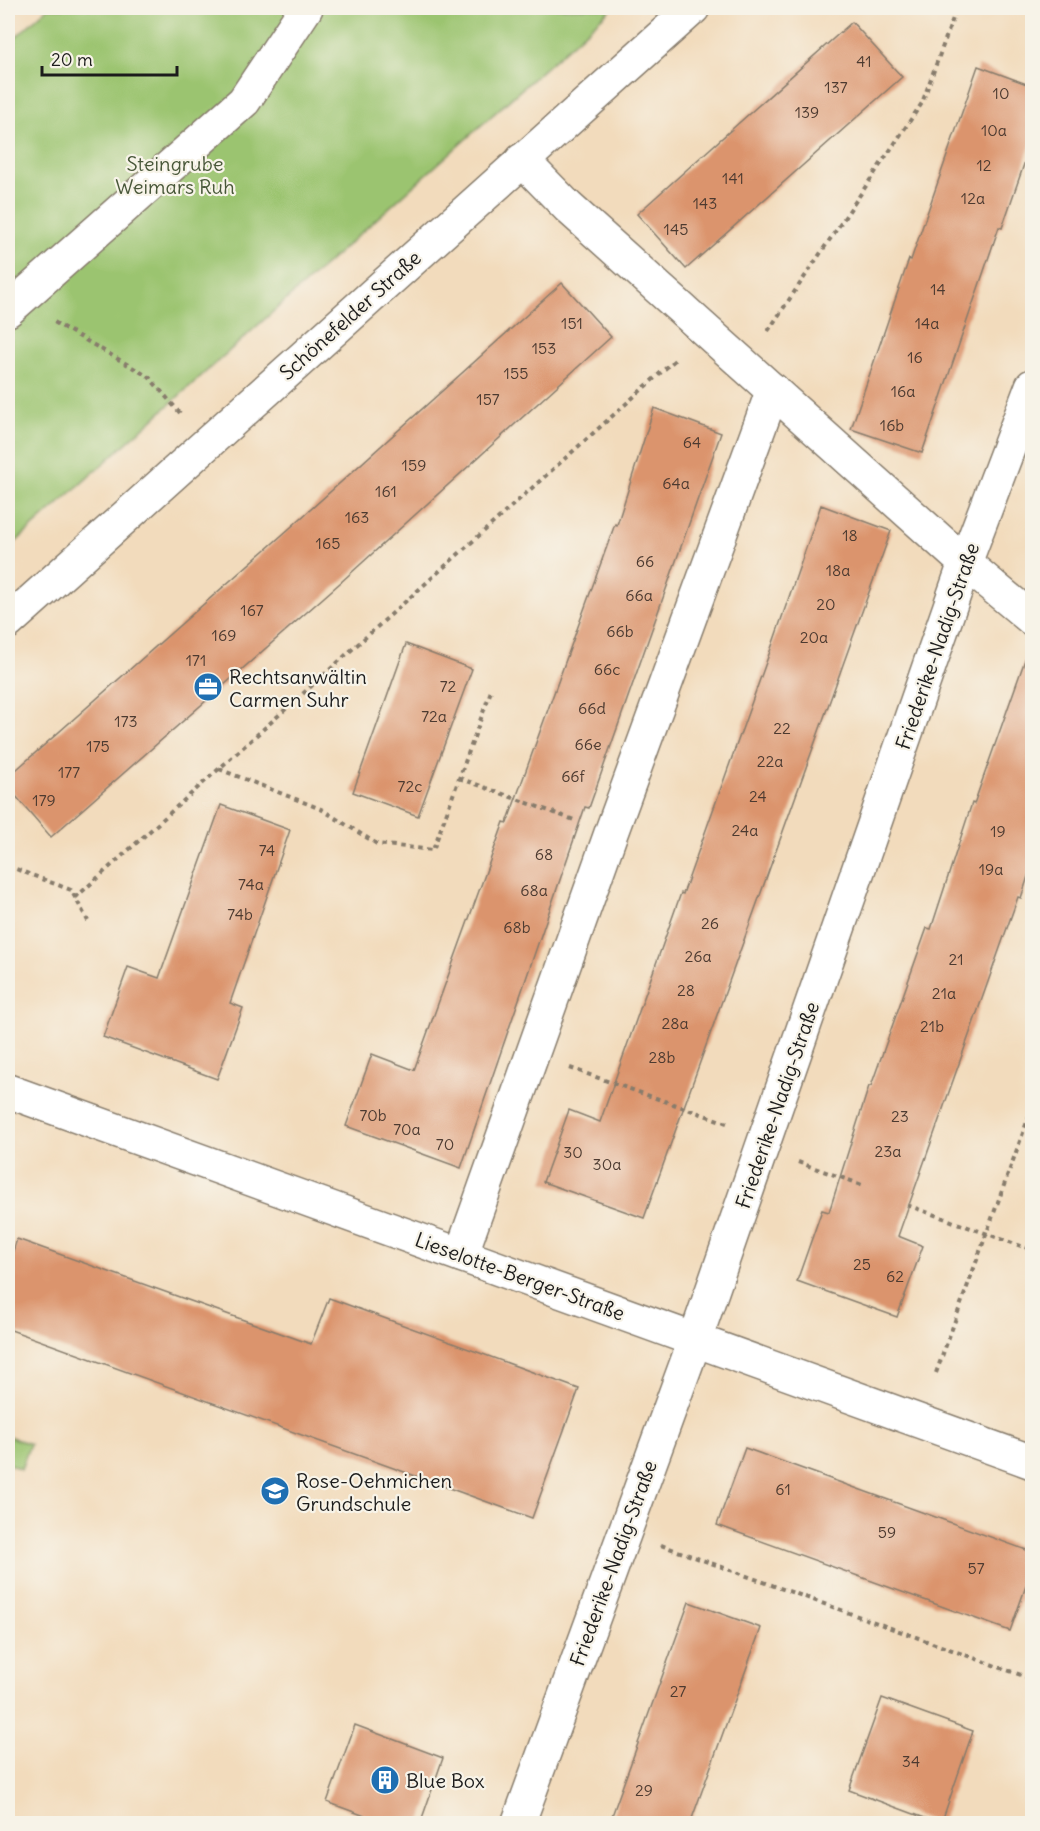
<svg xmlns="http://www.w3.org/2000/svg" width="1040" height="1831" viewBox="0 0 1040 1831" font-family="Delius,sans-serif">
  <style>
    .green { fill: #9bc470; stroke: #5c7046; stroke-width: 1.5 }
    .building { fill: #db946d }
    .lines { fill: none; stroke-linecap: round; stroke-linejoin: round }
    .minor-casing { stroke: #877c6c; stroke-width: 36 }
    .path { stroke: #877c6c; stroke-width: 4; stroke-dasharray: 4.5 4.5; stroke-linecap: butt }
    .minor { stroke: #fff; stroke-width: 33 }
    .labels { text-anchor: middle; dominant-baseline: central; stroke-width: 4.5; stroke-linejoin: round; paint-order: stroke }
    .number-label { font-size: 16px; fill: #4c3a30 }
    .park-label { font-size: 20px; fill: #485739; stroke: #f7f3e8 }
    .street-label { font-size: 20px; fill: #1c1c1c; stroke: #f7f3e8 }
    .poi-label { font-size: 20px; fill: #1c1c1c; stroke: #f7f3e8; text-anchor: start }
  </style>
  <rect width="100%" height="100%" fill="#f7f3e8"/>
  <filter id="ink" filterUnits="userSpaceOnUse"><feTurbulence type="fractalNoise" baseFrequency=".0167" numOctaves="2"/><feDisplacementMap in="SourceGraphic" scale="12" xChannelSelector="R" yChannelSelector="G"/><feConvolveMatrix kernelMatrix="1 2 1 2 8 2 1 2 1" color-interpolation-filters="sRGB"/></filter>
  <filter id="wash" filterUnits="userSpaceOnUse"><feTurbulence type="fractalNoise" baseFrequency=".008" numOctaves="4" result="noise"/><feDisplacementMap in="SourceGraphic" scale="24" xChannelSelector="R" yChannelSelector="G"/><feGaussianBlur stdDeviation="1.35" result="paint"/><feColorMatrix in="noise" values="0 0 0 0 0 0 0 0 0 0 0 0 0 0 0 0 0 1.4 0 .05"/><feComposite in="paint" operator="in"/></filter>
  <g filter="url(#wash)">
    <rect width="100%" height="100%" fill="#f2dbbc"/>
    <!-- green -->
    <g class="green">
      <path d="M48,8H612L8,549V44Z"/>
      <path d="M8,1436L30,1444L21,1469L8,1464Z"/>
    </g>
    <g id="blocks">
      <!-- building -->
      <g class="building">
        <path d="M852,22L902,77L686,269L637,214Z"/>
        <path d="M978,66L1032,86V141L1002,228L999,227L922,453L851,429L909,259L911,260Z"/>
        <path d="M562,283L611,337L340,583L51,837L8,787V777L290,528Z"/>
        <path d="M654,408L721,433L589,808L585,807L461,1168L346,1126L372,1054L414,1070L504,822L507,823L615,524L617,525Z"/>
        <path d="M821,505L891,531L644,1218L543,1182L569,1110L600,1122L681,893L683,894L773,643Z"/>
        <path d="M406,644L472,669L418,816L353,792Z"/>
        <path d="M1027,654L1032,655V864L1021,898L1018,897L898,1236L923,1246L897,1317L797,1281L822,1210L829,1212L869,1086H871L927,928L931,929L972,803L974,804Z"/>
        <path d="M221,805L290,830L230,1003L243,1008L217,1079L103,1037L128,967L159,978Z"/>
        <path d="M17,1239L311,1344L329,1298L579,1389L532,1518L8,1329V1266Z"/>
        <path d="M745,1448L1032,1552V1569L1010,1631L717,1525Z"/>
        <path d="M689,1602L761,1628L690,1824H609Z"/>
        <path d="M882,1698L973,1731L941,1824L849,1790Z"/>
        <path d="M355,1725L443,1758L420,1824H363L365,1816L327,1802Z"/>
      </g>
    </g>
  </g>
  <g filter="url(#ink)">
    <use href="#blocks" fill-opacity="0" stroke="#877c6c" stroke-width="1.5"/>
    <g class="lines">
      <!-- minor casing -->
      <g class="minor-casing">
        <g id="minor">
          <path d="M522,160L568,207L965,563L1032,619"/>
          <path d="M8,310L244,101L306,8"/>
          <path d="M8,622L693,8"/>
          <path d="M8,1091L1032,1462"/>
          <path d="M461,1255L611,833L773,390"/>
          <path d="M518,1824L695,1340L965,563L1032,386"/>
        </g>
      </g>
      <!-- path -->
      <g class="path">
        <path d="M54,322L149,377L180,413"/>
        <path d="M768,331L922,103L956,10"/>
        <path d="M219,769L321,809L377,844L433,850L492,688"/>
        <path d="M459,778L574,820"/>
        <path d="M8,866L71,890L88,921"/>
        <path d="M75,898L677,358"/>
        <path d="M570,1068L727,1123"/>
        <path d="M798,1162L865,1186"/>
        <path d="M907,1205L1032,1250"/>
        <path d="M936,1373L1032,1108"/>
        <path d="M661,1545L1032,1679"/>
      </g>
      <!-- minor -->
      <use href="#minor" class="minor"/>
    </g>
  </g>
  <!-- icons -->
  <defs>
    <g id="office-disc" transform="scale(1.5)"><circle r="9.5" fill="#1f6fb2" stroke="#f7f3e8"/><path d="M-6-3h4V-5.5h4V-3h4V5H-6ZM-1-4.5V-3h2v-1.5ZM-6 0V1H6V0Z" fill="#fff"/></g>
    <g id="school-disc" transform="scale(1.5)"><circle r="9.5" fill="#1f6fb2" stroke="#f7f3e8"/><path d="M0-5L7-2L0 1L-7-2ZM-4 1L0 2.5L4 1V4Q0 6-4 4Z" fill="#fff"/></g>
    <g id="building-disc" transform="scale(1.5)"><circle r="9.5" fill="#1f6fb2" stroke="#f7f3e8"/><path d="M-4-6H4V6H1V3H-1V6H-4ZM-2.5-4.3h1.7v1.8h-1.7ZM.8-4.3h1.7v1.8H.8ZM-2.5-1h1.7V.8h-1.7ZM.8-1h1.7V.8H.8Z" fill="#fff"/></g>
  </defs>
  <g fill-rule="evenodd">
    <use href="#office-disc" x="208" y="687"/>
    <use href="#school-disc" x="275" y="1491"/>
    <use href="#building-disc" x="385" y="1780"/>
  </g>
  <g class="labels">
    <!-- number labels -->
    <g class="number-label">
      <text x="864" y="61">41</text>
      <text x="836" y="87">137</text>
      <text x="1001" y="93">10</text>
      <text x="807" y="112">139</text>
      <text x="994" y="130">10a</text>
      <text x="984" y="165">12</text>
      <text x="733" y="178">141</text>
      <text x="973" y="198">12a</text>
      <text x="705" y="203">143</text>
      <text x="676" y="229">145</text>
      <text x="938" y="289">14</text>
      <text x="572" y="323">151</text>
      <text x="927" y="323">14a</text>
      <text x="544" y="348">153</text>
      <text x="915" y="357">16</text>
      <text x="516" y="373">155</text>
      <text x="903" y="391">16a</text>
      <text x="488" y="399">157</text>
      <text x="892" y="425">16b</text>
      <text x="692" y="442">64</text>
      <text x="414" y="465">159</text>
      <text x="676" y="483">64a</text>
      <text x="386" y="491">161</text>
      <text x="357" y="517">163</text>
      <text x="850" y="535">18</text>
      <text x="328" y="543">165</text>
      <text x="645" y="561">66</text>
      <text x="838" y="570">18a</text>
      <text x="639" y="595">66a</text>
      <text x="826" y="604">20</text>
      <text x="252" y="610">167</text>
      <text x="620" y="631">66b</text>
      <text x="224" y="635">169</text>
      <text x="814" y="637">20a</text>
      <text x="196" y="660">171</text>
      <text x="607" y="669">66c</text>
      <text x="448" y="686">72</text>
      <text x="592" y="708">66d</text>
      <text x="434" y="716">72a</text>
      <text x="126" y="721">173</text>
      <text x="782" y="728">22</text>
      <text x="588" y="744">66e</text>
      <text x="98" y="746">175</text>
      <text x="770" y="761">22a</text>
      <text x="69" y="772">177</text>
      <text x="573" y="776">66f</text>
      <text x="410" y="786">72c</text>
      <text x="758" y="796">24</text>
      <text x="44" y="800">179</text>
      <text x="745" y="830">24a</text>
      <text x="998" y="831">19</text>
      <text x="267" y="850">74</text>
      <text x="544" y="854">68</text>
      <text x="991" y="869">19a</text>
      <text x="251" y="884">74a</text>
      <text x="534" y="890">68a</text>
      <text x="240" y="914">74b</text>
      <text x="710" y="923">26</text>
      <text x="517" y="927">68b</text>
      <text x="698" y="956">26a</text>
      <text x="956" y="959">21</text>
      <text x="686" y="990">28</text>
      <text x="944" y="993">21a</text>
      <text x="675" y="1023">28a</text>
      <text x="932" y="1026">21b</text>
      <text x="662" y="1057">28b</text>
      <text x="373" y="1115">70b</text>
      <text x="900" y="1116">23</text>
      <text x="407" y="1129">70a</text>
      <text x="445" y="1144">70</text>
      <text x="888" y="1151">23a</text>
      <text x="573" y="1152">30</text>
      <text x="607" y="1164">30a</text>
      <text x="862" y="1264">25</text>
      <text x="895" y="1276">62</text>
      <text x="783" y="1489">61</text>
      <text x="887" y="1532">59</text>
      <text x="976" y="1568">57</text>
      <text x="678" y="1691">27</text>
      <text x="911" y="1761">34</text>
      <text x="644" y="1790">29</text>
    </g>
    <!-- park labels -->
    <g class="park-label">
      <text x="175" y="163">Steingrube<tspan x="175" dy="23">Weimars Ruh</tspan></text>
    </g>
    <!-- street labels -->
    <g class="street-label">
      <text transform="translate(350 315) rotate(-42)">Schönefelder Straße</text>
      <text transform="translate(937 646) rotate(-71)">Friederike-Nadig-Straße</text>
      <text transform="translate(777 1105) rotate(-71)">Friederike-Nadig-Straße</text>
      <text transform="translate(520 1276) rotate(20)">Lieselotte-Berger-Straße</text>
      <text transform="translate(613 1563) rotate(-70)">Friederike-Nadig-Straße</text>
    </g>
    <!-- poi labels -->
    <g class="poi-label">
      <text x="229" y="676">Rechtsanwältin<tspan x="229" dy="23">Carmen Suhr</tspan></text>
      <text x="296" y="1480">Rose-Oehmichen<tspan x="296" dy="23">Grundschule</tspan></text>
      <text x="406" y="1780">Blue Box</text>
    </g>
  </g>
  <!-- margin -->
  <rect width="1040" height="1831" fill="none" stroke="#f7f3e8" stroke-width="30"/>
  <!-- scale -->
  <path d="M42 66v9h135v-9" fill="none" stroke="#1c1c1c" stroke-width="3"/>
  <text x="51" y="66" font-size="18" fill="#1c1c1c" stroke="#f7f3e8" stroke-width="4.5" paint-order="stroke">20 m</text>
</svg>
